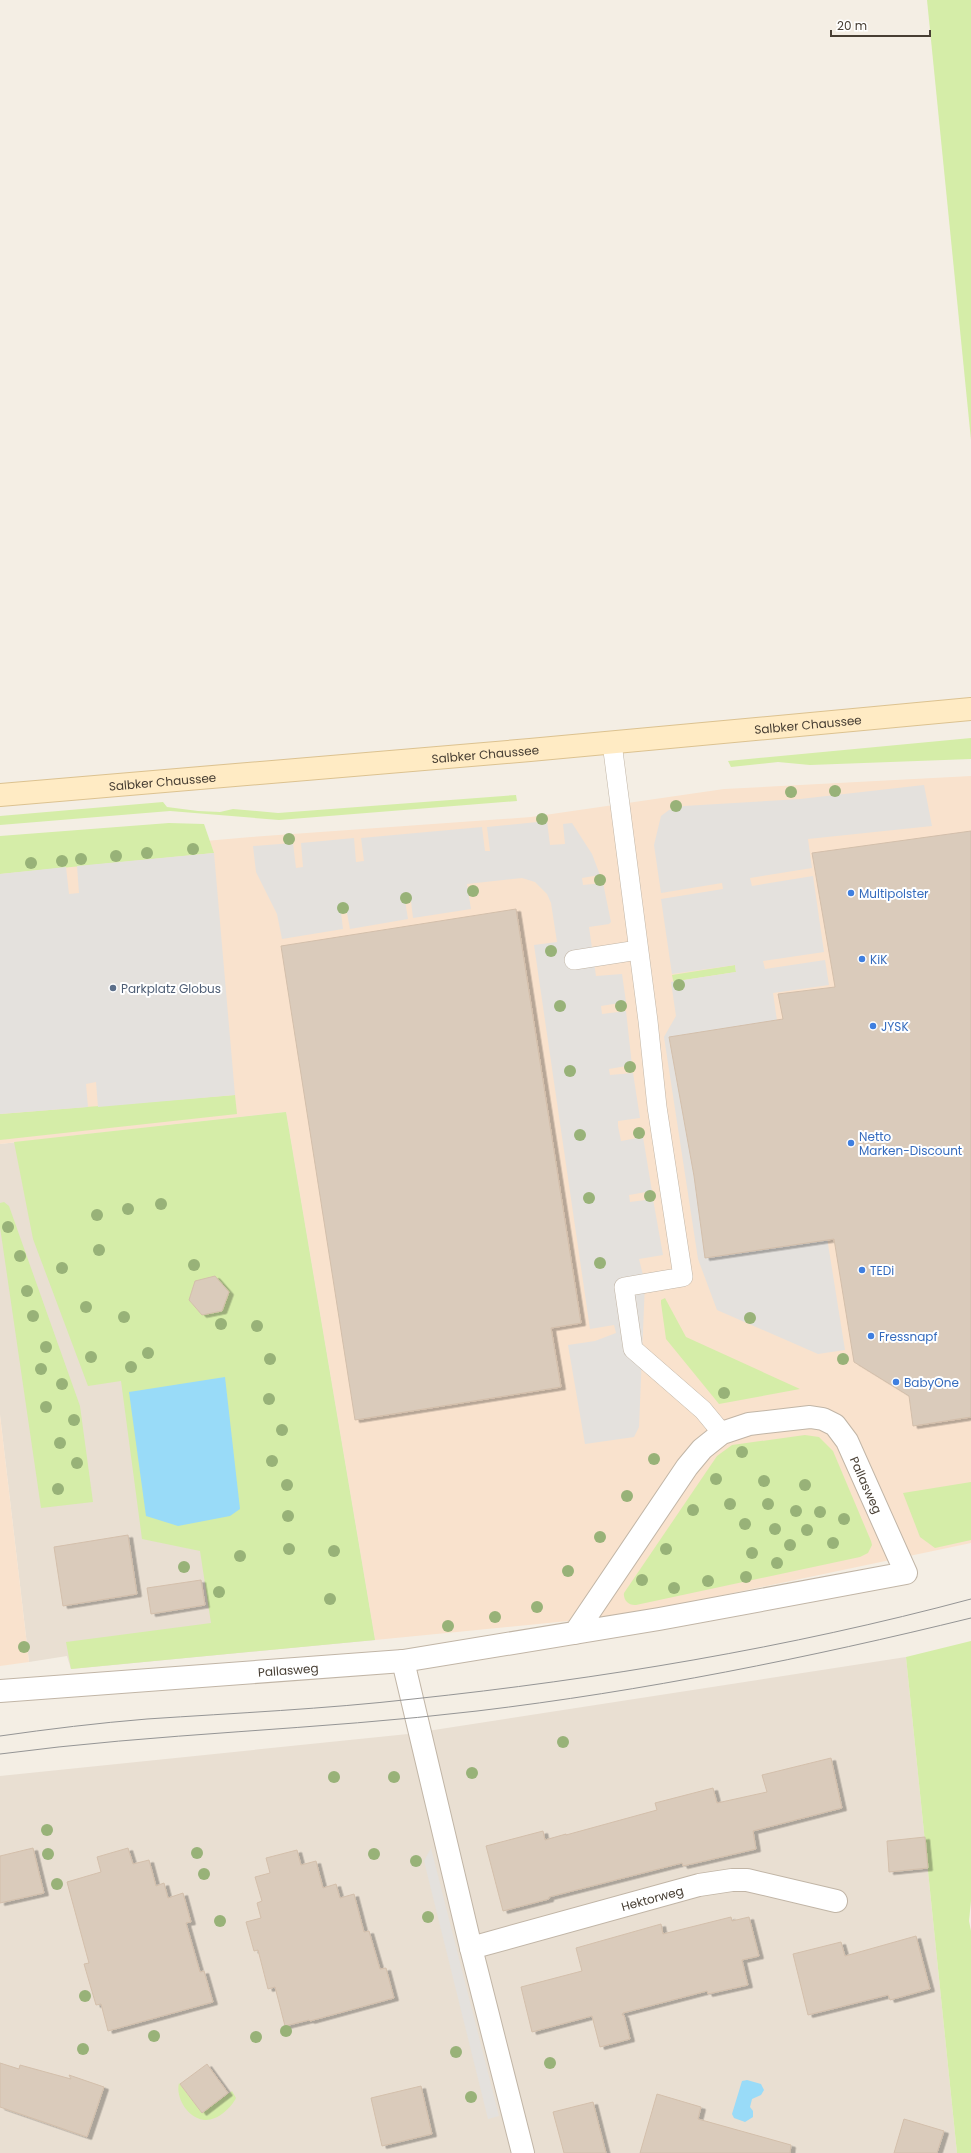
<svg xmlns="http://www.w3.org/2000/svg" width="971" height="2153" viewBox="0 0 971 2153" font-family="Poppins,sans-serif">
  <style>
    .residential { fill: #e9dfd2 }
    .commercial { fill: #f9e2cd }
    .green { fill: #d5eda8 }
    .parking { fill: #e4e1dd }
    .water { fill: #99dbf8 }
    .building { fill: #dacbbb; stroke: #d3bfab; filter: url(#shadow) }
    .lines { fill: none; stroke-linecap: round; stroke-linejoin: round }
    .service-casing { stroke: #c1b5a6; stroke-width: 20 }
    .minor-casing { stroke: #c1b5a6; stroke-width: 24 }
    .secondary-casing { stroke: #dcc290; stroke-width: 24 }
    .service { stroke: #fff; stroke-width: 19 }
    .minor { stroke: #fff; stroke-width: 22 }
    .secondary { stroke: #ffebc4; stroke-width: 22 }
    .tram { stroke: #959595; stroke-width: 1 }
    .tree { fill: #98b278 }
    .shop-dot { fill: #3f7fe0; stroke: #fff; stroke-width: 1.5 }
    .service-dot { fill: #5c6f8a; stroke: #fff; stroke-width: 1.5 }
    .labels { text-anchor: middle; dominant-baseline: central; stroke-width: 4; stroke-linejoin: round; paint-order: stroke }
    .street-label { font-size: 12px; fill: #473e33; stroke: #fff }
    .shop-label { font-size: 12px; fill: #366cbe; stroke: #fff; text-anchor: start }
    .service-label { font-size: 12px; fill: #4e5e75; stroke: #fff; text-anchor: start }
  </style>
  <defs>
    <filter id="shadow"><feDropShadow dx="4.5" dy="2.5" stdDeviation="0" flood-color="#0004"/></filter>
  </defs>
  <rect width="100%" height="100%" fill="#f4eee4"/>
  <!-- residential -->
  <g class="residential">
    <path d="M286,1112L375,1640L71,1669L67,1656L29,1662L0,1415V1144Z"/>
    <path d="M906,1657L957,2153H0V1776L408,1734Z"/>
  </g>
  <!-- commercial -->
  <g class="commercial">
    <path d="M971,776V1543L629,1615L375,1640L286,1112L0,1144V859L251,837L531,817L724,789Z"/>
    <path d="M0,1415L29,1662L0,1666Z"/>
  </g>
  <!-- green -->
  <g class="green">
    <path d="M927,0H971V440Z"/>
    <path d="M971,738V759L810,765L778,762L731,767L728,761Z"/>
    <path d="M516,795L517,801L279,820L170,811L0,825V816L163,802L167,807L198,811L220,812L233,809L278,813Z"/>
    <path d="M169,823L204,824L214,853L0,874V836Z"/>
    <path d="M735,965L736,972L684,980L687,1003L676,995L672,975Z"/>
    <path d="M235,1095L237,1114L0,1140V1114Z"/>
    <path d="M286,1112L375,1640L71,1669L66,1642L211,1623L200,1551L142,1539L121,1381L88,1386L33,1239L14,1142Z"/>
    <path d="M4,1202L9,1206L80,1406L93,1502L41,1508L0,1227V1203Z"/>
    <path d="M665,1298L686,1337L800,1389L719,1404L666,1339L661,1303V1300Z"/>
    <path d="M805,1435L819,1437L833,1451L871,1541L872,1545L868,1553L860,1557L636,1605C629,1606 623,1600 624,1593L717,1456L732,1445Z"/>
    <path d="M971,1482V1540L935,1548L920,1537L903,1493Z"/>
    <path d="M971,1641V1901L969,1921L971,1931V2153H957L906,1657Z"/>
    <path d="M179,2083L202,2113L232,2091L236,2098C231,2108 218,2120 206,2120C189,2120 175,2098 179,2083Z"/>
  </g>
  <!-- parking -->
  <g class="parking">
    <path d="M924,785L932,826L808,839L812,868L750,878L752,886L813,876L824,952L763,961L765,969L825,960L829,985L773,993L783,1062L816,1169L845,1350L818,1354L717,1310L698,1259L664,1037L676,1016L671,982L736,972L735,965L672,974L661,899L723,889L722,883L661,893L654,845L661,816L669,810L684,806L800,799Z"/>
    <path d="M547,821L550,845L565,844L563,824L572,823L592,854L600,875L582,878L583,885L603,883L611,922L609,924L589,927L596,976L622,974L626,1002L601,1006L602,1014L626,1011L632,1065L609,1069L610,1075L633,1073L640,1118L618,1121V1126L621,1141L643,1137L652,1191L629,1195L630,1202L653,1199L663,1255L639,1259L645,1283L639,1427L634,1437L585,1444L568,1345L595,1341L616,1333L614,1325L590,1329L534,945L557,942L551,903L547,894L535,882L522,878L467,884L471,909L413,918L410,893L404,894L408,919L350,929L345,903L340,904L343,929L282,939L277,914L256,872L253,846L293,843L296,868L303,867L301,843L354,838L356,862L364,861L361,838L482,827L485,851H490L487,827Z"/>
    <path d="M214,853L235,1095L98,1107L96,1082L86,1084L88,1107L0,1114V874L66,867L69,894L79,893L77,866Z"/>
    <path d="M431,1848L499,2116L488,2119L424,1861Z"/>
  </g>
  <!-- water -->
  <g class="water">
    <path d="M225,1377L240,1509L230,1516L178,1526L146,1516L129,1392Z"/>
    <path d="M747,2080L761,2084L764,2090L761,2095L752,2099L750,2107L753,2111V2117L745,2122L734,2118L732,2114L742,2081Z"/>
  </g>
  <!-- building -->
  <g class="building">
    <path d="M971,831V1417L913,1426L909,1396L854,1362L834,1239L705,1258L694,1176L669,1037L783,1019L778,994L835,987L812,853Z"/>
    <path d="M516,909L581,1323L551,1328L561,1387L355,1420L281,946Z"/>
    <path d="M215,1276L229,1292L222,1311L202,1315L189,1300L195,1281Z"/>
    <path d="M128,1535L137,1594L63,1606L54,1547Z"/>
    <path d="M201,1580L205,1605L151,1614L147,1588Z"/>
    <path d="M831,1758L842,1808L753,1831L756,1849L683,1866L682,1863L549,1897V1899L503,1911L486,1846L543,1831L545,1840L566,1834V1835L657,1810L655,1803L713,1788L717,1803L767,1792L762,1775Z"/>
    <path d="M925,1837L928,1868L889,1872L887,1841Z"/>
    <path d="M33,1848L44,1893L0,1903V1856Z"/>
    <path d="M128,1848L133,1864L149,1860L156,1886L164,1883L168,1898L183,1893L191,1922L186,1923L200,1972L204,1971L213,2002L108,2031L101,2004L96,2005L84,1964L89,1963L67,1882L101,1872L97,1857Z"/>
    <path d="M297,1850L301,1865L316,1861L323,1888L336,1884L340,1898L354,1894L364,1932L369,1931L380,1969L386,1968L394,1998L310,2021L309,2020L285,2026L275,1987L268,1989L258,1950L254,1951L246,1922L261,1918L257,1903L262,1901L255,1877L270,1873L266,1858Z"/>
    <path d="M731,1917L732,1921L749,1917L759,1956L742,1960L748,1985L708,1994L707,1991L623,2013L622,2015H624L630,2039L600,2047L592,2016L532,2032L521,1987L582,1971L576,1948L661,1924L663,1934Z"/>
    <path d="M916,1936L930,1989L890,2000L888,1995L808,2015L793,1954L841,1942L845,1956Z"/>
    <path d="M0,2063L19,2069L20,2065L71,2079L69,2075L104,2087L87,2137L0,2107Z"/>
    <path d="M207,2064L228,2093L202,2113L180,2084Z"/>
    <path d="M421,2086L432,2134L382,2146L371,2098Z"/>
    <path d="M657,2094L701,2107L698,2119L791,2145L790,2153H640Z"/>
    <path d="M593,2102L606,2153H564L553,2112Z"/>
    <path d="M904,2119L944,2131L937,2153H894Z"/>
  </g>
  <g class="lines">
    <!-- service casing -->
    <g class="service-casing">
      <g id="service">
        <path d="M612,743L648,1021L657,1107L683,1277L624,1287L633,1349L703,1410L722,1433"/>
        <path d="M574,960L638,950"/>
      </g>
    </g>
    <!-- minor casing -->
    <g class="minor-casing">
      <g id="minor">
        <path d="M403,1661L471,1948L523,2153"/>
        <path id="s1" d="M0,1691L403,1661L659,1619L906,1573L847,1441L835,1425L823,1419L810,1417L749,1424L722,1433L702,1449L687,1467L575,1633"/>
        <path id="s2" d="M471,1948L699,1885L732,1880H747L836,1901"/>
      </g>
    </g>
    <!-- secondary casing -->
    <g class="secondary-casing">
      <g id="secondary">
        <path id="s3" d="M0,795L530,750L971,709"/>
      </g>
    </g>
    <!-- service -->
    <use href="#service" class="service"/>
    <!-- minor -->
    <use href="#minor" class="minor"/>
    <!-- secondary -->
    <use href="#secondary" class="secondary"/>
    <!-- tram -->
    <g class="tram">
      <path d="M0,1736C49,1729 98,1723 147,1719C236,1713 325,1709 413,1699C601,1679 788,1648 971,1599"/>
      <path d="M0,1754C158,1733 318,1730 477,1711C644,1691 808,1658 971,1618"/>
    </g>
  </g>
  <!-- trees -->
  <g class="tree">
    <circle cx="835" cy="791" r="6"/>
    <circle cx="791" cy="792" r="6"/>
    <circle cx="676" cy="806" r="6"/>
    <circle cx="542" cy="819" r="6"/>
    <circle cx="289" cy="839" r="6"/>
    <circle cx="193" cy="849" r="6"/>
    <circle cx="147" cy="853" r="6"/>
    <circle cx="116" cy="856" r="6"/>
    <circle cx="81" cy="859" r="6"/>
    <circle cx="62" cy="861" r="6"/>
    <circle cx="31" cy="863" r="6"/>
    <circle cx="600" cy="880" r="6"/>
    <circle cx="473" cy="891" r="6"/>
    <circle cx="406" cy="898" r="6"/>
    <circle cx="343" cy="908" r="6"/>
    <circle cx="551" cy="951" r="6"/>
    <circle cx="679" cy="985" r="6"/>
    <circle cx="560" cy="1006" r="6"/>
    <circle cx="621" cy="1006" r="6"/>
    <circle cx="630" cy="1067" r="6"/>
    <circle cx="570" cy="1071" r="6"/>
    <circle cx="639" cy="1133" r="6"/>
    <circle cx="580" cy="1135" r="6"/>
    <circle cx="650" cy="1196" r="6"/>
    <circle cx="589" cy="1198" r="6"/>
    <circle cx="161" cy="1204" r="6"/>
    <circle cx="128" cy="1209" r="6"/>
    <circle cx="97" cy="1215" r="6"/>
    <circle cx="8" cy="1227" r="6"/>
    <circle cx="99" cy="1250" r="6"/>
    <circle cx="20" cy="1256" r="6"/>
    <circle cx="600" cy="1263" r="6"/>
    <circle cx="194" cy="1265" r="6"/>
    <circle cx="62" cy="1268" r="6"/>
    <circle cx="27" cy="1291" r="6"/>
    <circle cx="86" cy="1307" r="6"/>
    <circle cx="33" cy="1316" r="6"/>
    <circle cx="124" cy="1317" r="6"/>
    <circle cx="750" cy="1318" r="6"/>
    <circle cx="221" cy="1324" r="6"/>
    <circle cx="257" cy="1326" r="6"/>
    <circle cx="46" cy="1347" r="6"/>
    <circle cx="148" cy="1353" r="6"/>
    <circle cx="91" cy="1357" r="6"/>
    <circle cx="270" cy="1359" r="6"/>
    <circle cx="843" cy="1359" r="6"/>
    <circle cx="131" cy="1367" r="6"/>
    <circle cx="41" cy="1369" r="6"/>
    <circle cx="62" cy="1384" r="6"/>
    <circle cx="724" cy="1393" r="6"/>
    <circle cx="269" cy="1399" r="6"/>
    <circle cx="46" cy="1407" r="6"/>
    <circle cx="74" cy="1420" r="6"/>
    <circle cx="282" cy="1430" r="6"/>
    <circle cx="60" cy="1443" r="6"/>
    <circle cx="742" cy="1452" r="6"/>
    <circle cx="654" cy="1459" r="6"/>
    <circle cx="272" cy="1461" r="6"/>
    <circle cx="77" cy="1463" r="6"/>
    <circle cx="716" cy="1479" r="6"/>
    <circle cx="764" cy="1481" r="6"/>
    <circle cx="287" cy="1485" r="6"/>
    <circle cx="805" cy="1485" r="6"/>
    <circle cx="58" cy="1489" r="6"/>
    <circle cx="627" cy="1496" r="6"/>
    <circle cx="730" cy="1504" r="6"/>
    <circle cx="768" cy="1504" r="6"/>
    <circle cx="693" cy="1510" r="6"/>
    <circle cx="796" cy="1511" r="6"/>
    <circle cx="820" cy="1512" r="6"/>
    <circle cx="288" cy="1516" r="6"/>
    <circle cx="844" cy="1519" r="6"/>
    <circle cx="745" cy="1524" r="6"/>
    <circle cx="775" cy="1529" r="6"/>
    <circle cx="807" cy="1530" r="6"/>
    <circle cx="600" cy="1537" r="6"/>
    <circle cx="833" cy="1543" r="6"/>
    <circle cx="790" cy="1545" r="6"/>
    <circle cx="289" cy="1549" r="6"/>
    <circle cx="666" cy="1549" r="6"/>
    <circle cx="334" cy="1551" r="6"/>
    <circle cx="752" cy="1553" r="6"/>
    <circle cx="240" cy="1556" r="6"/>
    <circle cx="777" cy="1563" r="6"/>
    <circle cx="184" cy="1567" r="6"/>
    <circle cx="568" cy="1571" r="6"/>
    <circle cx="746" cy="1577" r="6"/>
    <circle cx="642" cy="1580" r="6"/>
    <circle cx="708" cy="1581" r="6"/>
    <circle cx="674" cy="1588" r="6"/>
    <circle cx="219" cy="1592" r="6"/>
    <circle cx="330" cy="1599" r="6"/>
    <circle cx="537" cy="1607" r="6"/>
    <circle cx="495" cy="1617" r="6"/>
    <circle cx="448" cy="1626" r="6"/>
    <circle cx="24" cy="1647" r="6"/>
    <circle cx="563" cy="1742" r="6"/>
    <circle cx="472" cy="1773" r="6"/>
    <circle cx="334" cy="1777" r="6"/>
    <circle cx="394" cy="1777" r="6"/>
    <circle cx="47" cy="1830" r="6"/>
    <circle cx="197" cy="1853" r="6"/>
    <circle cx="48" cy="1854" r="6"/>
    <circle cx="374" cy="1854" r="6"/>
    <circle cx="416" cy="1861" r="6"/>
    <circle cx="204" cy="1874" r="6"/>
    <circle cx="57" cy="1884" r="6"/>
    <circle cx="428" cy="1917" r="6"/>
    <circle cx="220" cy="1921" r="6"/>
    <circle cx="85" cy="1996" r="6"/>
    <circle cx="286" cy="2031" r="6"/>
    <circle cx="154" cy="2036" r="6"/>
    <circle cx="256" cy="2037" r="6"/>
    <circle cx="83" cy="2049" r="6"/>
    <circle cx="456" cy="2052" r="6"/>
    <circle cx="550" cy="2063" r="6"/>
    <circle cx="471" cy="2097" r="6"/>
  </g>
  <!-- markers -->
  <g class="shop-dot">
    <circle cx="851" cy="893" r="4"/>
    <circle cx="862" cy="959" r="4"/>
    <circle cx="873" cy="1026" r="4"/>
    <circle cx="851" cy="1143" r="4"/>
    <circle cx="862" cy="1270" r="4"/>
    <circle cx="871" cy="1336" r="4"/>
    <circle cx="896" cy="1382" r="4"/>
  </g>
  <circle class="service-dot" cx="113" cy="988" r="4"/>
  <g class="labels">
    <!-- street labels -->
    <g class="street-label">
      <text stroke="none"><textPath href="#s3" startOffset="811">Salbker Chaussee</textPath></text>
      <text stroke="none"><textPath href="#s3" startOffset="487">Salbker Chaussee</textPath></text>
      <text stroke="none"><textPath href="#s3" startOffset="163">Salbker Chaussee</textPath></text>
      <text transform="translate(866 1485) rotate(66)">Pallasweg</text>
      <text stroke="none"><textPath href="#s1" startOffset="289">Pallasweg</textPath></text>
      <text stroke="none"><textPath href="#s2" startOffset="188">Hektorweg</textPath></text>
    </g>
    <!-- shop labels -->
    <g class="shop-label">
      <text x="859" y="893">Multipolster</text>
      <text x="870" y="959">KiK</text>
      <text x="881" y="1026">JYSK</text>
      <text x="859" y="1136">Netto<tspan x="859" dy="14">Marken-Discount</tspan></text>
      <text x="870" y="1270">TEDi</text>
      <text x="879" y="1336">Fressnapf</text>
      <text x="904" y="1382">BabyOne</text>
    </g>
    <!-- service labels -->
    <g class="service-label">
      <text x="121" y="988">Parkplatz Globus</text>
    </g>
  </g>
  <!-- scale -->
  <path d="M831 30v6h99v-6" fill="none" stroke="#473e33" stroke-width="2"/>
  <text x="837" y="30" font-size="12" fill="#473e33" stroke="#ffffff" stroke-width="3" paint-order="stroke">20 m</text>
</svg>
